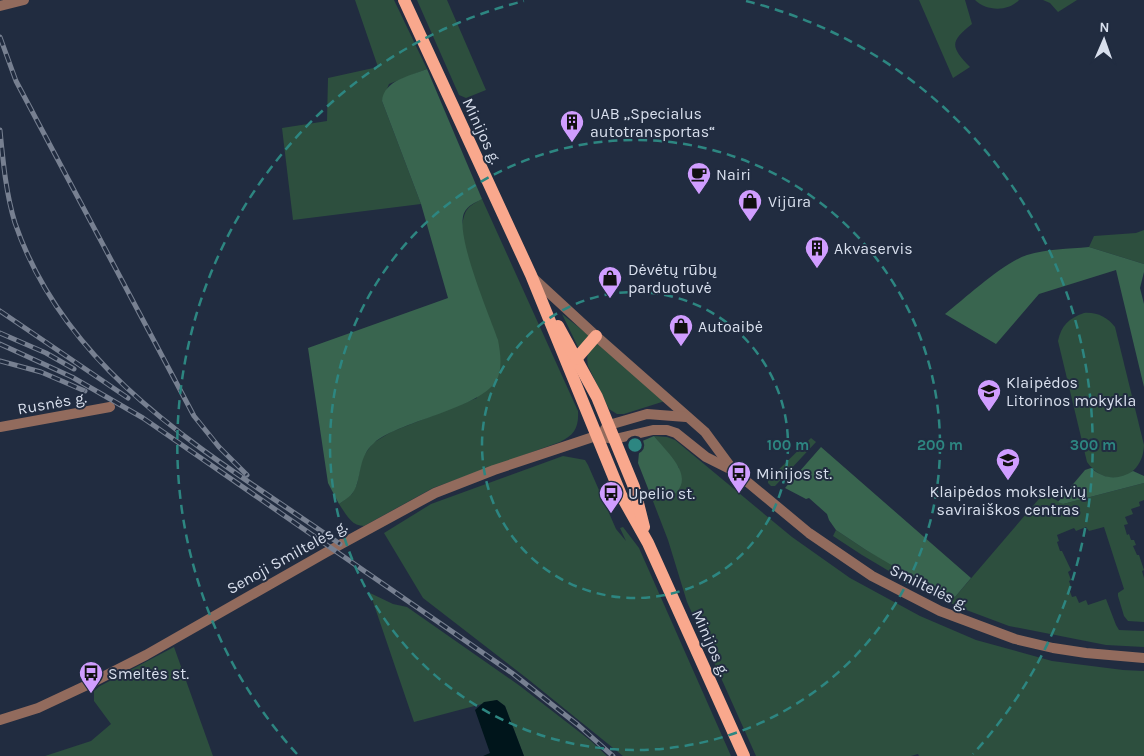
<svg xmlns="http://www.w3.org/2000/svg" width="1144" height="756" viewBox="0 0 1144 756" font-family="Karla,sans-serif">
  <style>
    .green { fill: #2d4f3e }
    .forest { fill: #39654f }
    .water { fill: #00151b }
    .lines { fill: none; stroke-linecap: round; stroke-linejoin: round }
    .minor { stroke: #926b5d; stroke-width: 10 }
    .tertiary { stroke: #926b5d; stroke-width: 10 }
    .primary { stroke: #f9a88d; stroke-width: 12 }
    .rail-casing { stroke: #778091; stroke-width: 5 }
    .rail { stroke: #212c40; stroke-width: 3; stroke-dasharray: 9; stroke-linecap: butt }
    .ring { fill: none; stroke: #2d8681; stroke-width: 2.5; stroke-dasharray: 9 6 }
    .labels { text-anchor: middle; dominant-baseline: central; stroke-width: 4; stroke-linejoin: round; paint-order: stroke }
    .poi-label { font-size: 16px; fill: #d8dfed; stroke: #212c40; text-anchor: start }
    .street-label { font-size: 16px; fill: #d8dfed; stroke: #212c40 }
    .centre { fill: #2d8681; stroke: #212c40; stroke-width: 2.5 }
    .ring-label { font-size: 15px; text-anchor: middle; font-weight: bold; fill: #2d8681; stroke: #212c40; stroke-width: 4; stroke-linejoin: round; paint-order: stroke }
  </style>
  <rect width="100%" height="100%" fill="#212c40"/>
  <!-- green -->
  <g class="green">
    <path d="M355,0H394L427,69L389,84L382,101L421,204L293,220L282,128L327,121L328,78L378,67Z"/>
    <path d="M417,0H447L486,90L466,98L459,95Z"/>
    <path d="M919,0H965L972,24C949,42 951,47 970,67L953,78Z"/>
    <path d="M975,0H1019C1008,12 986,11 975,0Z"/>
    <path d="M1043,0H1077L1058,12L1050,3Z"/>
    <path d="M482,199L578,411C579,428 574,435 560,442L433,488L364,526C351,526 346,514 339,504L352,494L357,484L362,458L373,443L391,432L477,398L462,226C465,209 467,207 482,199Z"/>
    <path d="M1144,230V264L1089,247L1094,236L1136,233Z"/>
    <path d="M1084,313C1097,312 1107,317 1115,327L1144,445C1143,479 1106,490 1087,462L1058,341C1061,326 1069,318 1084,313Z"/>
    <path d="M562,314L591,337L580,346L578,347Z"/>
    <path d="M595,341L665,401L624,414H617L609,409L588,366C586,355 588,350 595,341Z"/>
    <path d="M654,436L667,437L675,440L792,537L850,578L920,616L976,640L1052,661L1123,670L1144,671V756H919L918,754L911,756H756L687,602L668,540L651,496L667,498L679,468Z"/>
    <path d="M811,438L816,442L775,486H771L768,483V480Z"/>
    <path d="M563,456L585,460L588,465L616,529L626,541L620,528L623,527L639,548L731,756H623L529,680L423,598L384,533L431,504Z"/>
    <path d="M1144,483V500L1139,502L1140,506L1131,509L1133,514L1125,517L1128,524L1124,525L1127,535L1129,534L1131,540H1134L1136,545L1133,546L1137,555H1139L1144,570L1142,571L1144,578V622L1128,621L1124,616L1118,596V593L1124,589L1104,527L1089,531L1086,527L1076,531L1074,528L1057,535L1059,541L1057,542L1060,551H1062L1071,570L1068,572L1071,580L1069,581L1071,587L1069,589L1072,597L1076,596L1079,603L1086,600L1088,605L1106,599L1116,625L1119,630L1144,631V647L1106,645L1009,626L961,608L909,583L862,555L833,536L836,530L866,550L955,597L1044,493L1063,504Z"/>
    <path d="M370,593L393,604L407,607L520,686L591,741L607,756H524L505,706L497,700L414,722Z"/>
    <path d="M174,647L213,756H45L91,741L111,724L94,701V691L100,686Z"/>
  </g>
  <!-- forest -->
  <g class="forest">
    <path d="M427,69L482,199C475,203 468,205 464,213C455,236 489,314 498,340C500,351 502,363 499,374C492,407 399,420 374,443C356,458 363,482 351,495C348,498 343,501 339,504L328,483L308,348L448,298L421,204L382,101C384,80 410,76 427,69Z"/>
    <path d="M1089,247L1144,264V272L1140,288L1144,304V387L1116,270L1039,294L996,344L945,314C967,297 1003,263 1027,255C1047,249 1068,249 1089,247Z"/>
    <path d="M654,436C664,449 691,472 679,489C672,500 662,497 651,496L638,463L640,442Z"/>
    <path d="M821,447L971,578L955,597L900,570L866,550L836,530L829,520L827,514L809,498L806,499L785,488Z"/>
    <path d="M1091,468C1105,480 1119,480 1133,471L1144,476V483L1063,504L1058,502L1085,470Z"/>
  </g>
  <!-- water -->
  <path class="water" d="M497,700L505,706L524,756H483L490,753L475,710L484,702Z"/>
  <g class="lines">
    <!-- minor -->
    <g class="minor">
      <path d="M0,6L24,0"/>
      <path d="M0,427L110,407"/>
      <path d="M0,720L38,708L85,686L146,655L325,553L435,493L494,470L596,436"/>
    </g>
    <!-- tertiary -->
    <g class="tertiary">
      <path d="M533,278L596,336L705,432L733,470L809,533L872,576L940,611L1015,639L1053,648L1086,653L1144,658"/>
      <path d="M605,429L609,425L647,414L686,417"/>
      <path d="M596,436L615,439L653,430H667L676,433L706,457L732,470"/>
    </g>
    <!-- primary -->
    <g class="primary">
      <path d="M404,0L531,275L621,495L648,543L744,756"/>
      <path d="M558,326L597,397L634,487L644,527"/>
      <path d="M576,359L596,336"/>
    </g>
    <!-- rail casing -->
    <g class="rail-casing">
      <g id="rail">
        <path d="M0,37L16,81L194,416L219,447L247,475"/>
        <path d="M0,130C3,161 6,194 15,223C68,378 214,456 340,544"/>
        <path d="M0,311L128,398"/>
        <path d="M0,333L46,353L74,369"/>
        <path d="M0,344L72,377L143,418L512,673L578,725L613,756"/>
        <path d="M0,361L41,372L85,391"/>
      </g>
    </g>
    <!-- rail -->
    <use href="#rail" class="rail"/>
  </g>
  <!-- distance rings -->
  <g class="ring">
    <circle cx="635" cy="445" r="153"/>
    <circle cx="635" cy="445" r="305"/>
    <path d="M297 754A458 458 0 0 1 524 1M746 1A458 458 0 0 1 973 754"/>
  </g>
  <!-- icons -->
  <defs>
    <g id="building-pin" transform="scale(1.25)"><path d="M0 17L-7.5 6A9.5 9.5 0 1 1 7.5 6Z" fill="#d09dff" stroke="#212c40"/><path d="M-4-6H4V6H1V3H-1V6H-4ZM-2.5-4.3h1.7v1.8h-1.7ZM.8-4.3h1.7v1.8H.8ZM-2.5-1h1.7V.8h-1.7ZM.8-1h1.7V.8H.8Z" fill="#111"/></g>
    <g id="cafe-pin" transform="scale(1.25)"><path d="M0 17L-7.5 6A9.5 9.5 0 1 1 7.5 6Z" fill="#d09dff" stroke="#212c40"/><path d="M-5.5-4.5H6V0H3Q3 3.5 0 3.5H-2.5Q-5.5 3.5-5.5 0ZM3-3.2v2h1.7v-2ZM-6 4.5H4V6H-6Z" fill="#111"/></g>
    <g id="shop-pin" transform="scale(1.25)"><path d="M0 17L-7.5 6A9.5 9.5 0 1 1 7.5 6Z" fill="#d09dff" stroke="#212c40"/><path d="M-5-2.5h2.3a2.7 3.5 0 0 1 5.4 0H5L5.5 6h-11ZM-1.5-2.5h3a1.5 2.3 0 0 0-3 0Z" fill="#111"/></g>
    <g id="school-pin" transform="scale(1.25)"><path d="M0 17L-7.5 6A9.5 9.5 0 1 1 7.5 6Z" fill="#d09dff" stroke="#212c40"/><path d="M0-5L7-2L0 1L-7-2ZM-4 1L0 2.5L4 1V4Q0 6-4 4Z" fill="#111"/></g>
    <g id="bus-pin" transform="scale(1.25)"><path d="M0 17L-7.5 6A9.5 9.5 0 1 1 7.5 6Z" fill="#d09dff" stroke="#212c40"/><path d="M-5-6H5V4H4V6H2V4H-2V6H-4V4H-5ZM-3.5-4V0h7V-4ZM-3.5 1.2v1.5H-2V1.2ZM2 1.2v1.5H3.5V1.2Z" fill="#111"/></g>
  </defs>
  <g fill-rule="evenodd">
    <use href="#building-pin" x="572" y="122"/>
    <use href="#cafe-pin" x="699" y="174"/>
    <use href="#shop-pin" x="750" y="201"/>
    <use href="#building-pin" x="817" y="248"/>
    <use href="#shop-pin" x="610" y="278"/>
    <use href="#shop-pin" x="681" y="326"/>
    <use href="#school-pin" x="989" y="391"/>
    <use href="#school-pin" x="1008" y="460"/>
    <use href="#bus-pin" x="739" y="473"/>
    <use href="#bus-pin" x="611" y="493"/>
    <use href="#bus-pin" x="91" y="673"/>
  </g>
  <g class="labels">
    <!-- poi labels -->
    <g class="poi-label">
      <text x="590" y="113">UAB „Specialus<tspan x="590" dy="18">autotransportas“</tspan></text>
      <text x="716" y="174">Nairi</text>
      <text x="768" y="201">Vijūra</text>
      <text x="834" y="248">Akvaservis</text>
      <text x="628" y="269">Dėvėtų rūbų<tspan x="628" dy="18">parduotuvė</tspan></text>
      <text x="698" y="326">Autoaibė</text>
      <text x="1006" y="382">Klaipėdos<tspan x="1006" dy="18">Litorinos mokykla</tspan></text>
      <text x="756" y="473">Minijos st.</text>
      <text x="1008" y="491" text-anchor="middle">Klaipėdos moksleivių<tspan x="1008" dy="18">saviraiškos centras</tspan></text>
      <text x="628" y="493">Upelio st.</text>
      <text x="108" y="673">Smeltės st.</text>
    </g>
    <!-- street labels -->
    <g class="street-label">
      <text transform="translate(482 131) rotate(65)">Minijos g.</text>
      <text transform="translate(52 403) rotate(-10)">Rusnės g.</text>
      <text transform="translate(287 557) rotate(-29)">Senoji Smiltelės g.</text>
      <text transform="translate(929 587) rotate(26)">Smiltelės g.</text>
      <text transform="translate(711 643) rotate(66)">Minijos g.</text>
    </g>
  </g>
  <circle cx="635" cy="445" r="8" class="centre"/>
  <g class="ring-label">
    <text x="788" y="450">100 m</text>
    <text x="940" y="450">200 m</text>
    <text x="1093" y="450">300 m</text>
  </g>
  <!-- north arrow -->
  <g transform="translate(1104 40) rotate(2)" stroke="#212c40" stroke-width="4" paint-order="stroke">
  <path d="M0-4L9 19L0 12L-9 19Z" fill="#d8dfed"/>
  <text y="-8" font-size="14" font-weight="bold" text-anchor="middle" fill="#d8dfed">N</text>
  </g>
</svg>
